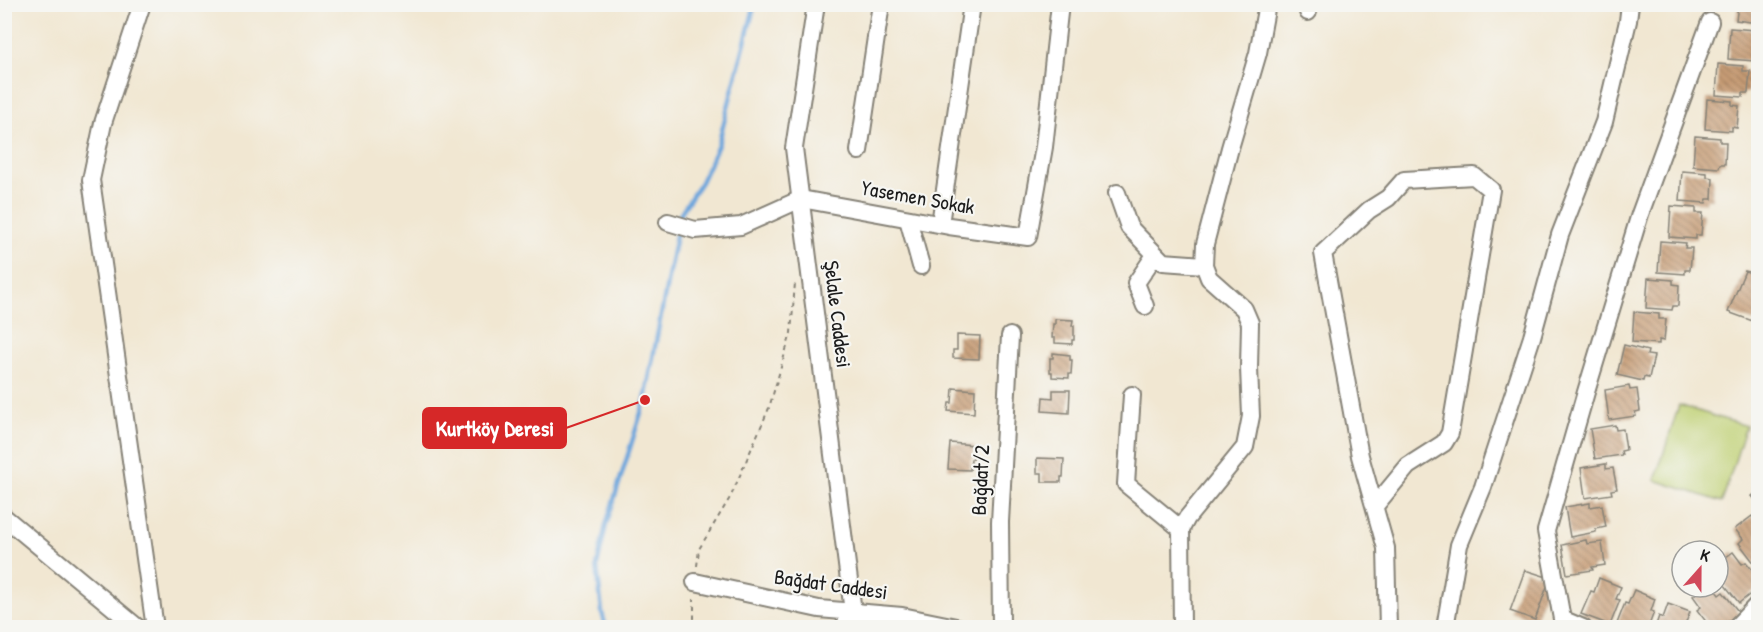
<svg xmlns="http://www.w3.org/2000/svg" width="1763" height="632" viewBox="0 0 1763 632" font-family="'Patrick Hand',sans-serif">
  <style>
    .garden { fill: #bfd073; stroke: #6e7648; stroke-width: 1.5 }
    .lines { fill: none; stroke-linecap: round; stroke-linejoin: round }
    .stream { stroke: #6da6dc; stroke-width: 4.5 }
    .building { fill: url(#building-back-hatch) }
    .minor-casing { stroke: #868277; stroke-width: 20 }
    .path { stroke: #868277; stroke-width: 2; stroke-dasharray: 4.5 4.5; stroke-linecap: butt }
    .minor { stroke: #fff; stroke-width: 16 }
    .labels { text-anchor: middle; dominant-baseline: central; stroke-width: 4.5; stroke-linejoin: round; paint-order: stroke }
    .street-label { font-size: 21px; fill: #1c1c1c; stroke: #f6f6f2 }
    .leader { fill: none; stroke: #d62828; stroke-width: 2 }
    .callout-dot { fill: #d62828; stroke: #f6f6f2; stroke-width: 2 }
    .callout { fill: #d62828; stroke: #d62828; stroke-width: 2 }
    .callout-label { font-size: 22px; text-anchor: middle; font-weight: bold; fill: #fff }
  </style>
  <defs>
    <pattern id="building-back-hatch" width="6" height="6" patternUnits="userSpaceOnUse" patternTransform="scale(1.5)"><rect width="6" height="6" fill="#c69b74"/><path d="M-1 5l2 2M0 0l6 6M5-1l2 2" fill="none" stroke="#a07e5e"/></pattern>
  </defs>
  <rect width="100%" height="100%" fill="#f6f6f2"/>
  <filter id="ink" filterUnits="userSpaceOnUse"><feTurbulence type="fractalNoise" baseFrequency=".0167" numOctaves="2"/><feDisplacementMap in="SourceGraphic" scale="12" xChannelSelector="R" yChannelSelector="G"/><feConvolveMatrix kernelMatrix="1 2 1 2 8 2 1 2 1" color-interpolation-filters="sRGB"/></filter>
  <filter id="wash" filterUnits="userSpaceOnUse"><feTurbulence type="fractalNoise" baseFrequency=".008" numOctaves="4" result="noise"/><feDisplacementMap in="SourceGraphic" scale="24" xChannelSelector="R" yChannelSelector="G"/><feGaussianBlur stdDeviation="1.35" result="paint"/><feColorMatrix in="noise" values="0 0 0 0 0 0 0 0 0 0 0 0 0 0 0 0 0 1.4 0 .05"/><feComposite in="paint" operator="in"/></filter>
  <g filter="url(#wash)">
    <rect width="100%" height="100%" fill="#f1e7d2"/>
    <!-- garden -->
    <path class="garden" d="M1679,405L1746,426L1722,502L1655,480Z"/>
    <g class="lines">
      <!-- stream -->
      <g class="stream">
        <path d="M679,222L680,214L701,182L718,145L755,4"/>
        <path d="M606,628L602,612L597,566L606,525L645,400L677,230"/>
      </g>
    </g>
    <g id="blocks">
      <!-- building -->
      <g class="building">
        <path d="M1738,5L1758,7V23L1736,20Z"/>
        <path d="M1730,28L1755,30V35H1758V57H1755V61L1728,59Z"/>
        <path d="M1718,64L1743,66V71H1750L1748,93H1743V97L1716,95Z"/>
        <path d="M1707,99L1732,101V105L1739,106L1737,128L1732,127V131L1705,129Z"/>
        <path d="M1695,136L1720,138V142H1726L1725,164H1720L1719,168L1693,166Z"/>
        <path d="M1682,171L1707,173V177L1713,178L1712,199H1707L1706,203L1680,201Z"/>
        <path d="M1671,206L1696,208V213H1703L1701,235H1696V239L1669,237Z"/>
        <path d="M1660,241L1686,243L1685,248H1692L1690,270H1685V274L1658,272Z"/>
        <path d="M1745,271L1758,275V323L1728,312Z"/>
        <path d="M1648,278L1673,280V284L1679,285L1678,306H1673L1672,310L1646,308Z"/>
        <path d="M1634,312L1659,314V319H1666L1664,341L1659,340V344L1632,342Z"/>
        <path d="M1055,319L1073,320L1072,326H1074V340H1072V344L1055,343V338H1052L1053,324H1055Z"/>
        <path d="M957,335L980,336L979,359L953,358V350H957Z"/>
        <path d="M1624,345L1648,351L1647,355L1654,356L1649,378L1644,377L1643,381L1617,375Z"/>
        <path d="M1053,353L1070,355V360H1072L1071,374H1069V378L1052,377V372H1050V358H1053Z"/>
        <path d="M1629,386L1630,390L1637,389L1640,411L1635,412L1636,416L1609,420L1605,390Z"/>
        <path d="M953,388L975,390L974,413L948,411L949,403H952Z"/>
        <path d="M1053,390H1070L1069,413L1042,411L1043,397L1053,398Z"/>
        <path d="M1615,425L1616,430L1623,429L1626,450L1621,451L1622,455L1595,459L1590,429Z"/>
        <path d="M950,443L974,445L973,459H971L970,470L948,469Z"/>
        <path d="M1037,458L1064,459L1063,477H1061V482H1042V473H1037Z"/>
        <path d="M1606,464V469L1613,468L1617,489L1611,490L1612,494L1585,498L1581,468Z"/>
        <path d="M1758,491V503L1752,496Z"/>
        <path d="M1590,503V507L1602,505L1606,527L1596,529V532L1570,537L1565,507Z"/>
        <path d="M1752,516L1758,524V568L1739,543L1743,539L1735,529Z"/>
        <path d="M1586,540L1587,544L1602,542L1605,565L1592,567L1593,570L1567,574L1562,545Z"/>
        <path d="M1733,552L1742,564L1746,562L1758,577V588L1739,603L1720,579L1724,576L1718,568V563Z"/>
        <path d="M1525,570L1550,578L1535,620L1510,611Z"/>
        <path d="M1599,578L1621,587L1616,599L1620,600L1610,625L1581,614L1591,591L1594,592Z"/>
        <path d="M1704,587H1713L1719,595L1723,592L1741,615L1725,628H1711L1697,610L1701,607L1693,596Z"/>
        <path d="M1634,590L1655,599L1651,611L1654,612L1648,628L1616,626L1625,603L1628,604Z"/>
        <path d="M1668,604L1690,612L1685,625L1692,628H1655L1659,616L1663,618Z"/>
      </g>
    </g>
  </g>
  <g filter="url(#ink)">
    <use href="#blocks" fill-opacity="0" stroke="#868277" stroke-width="1.5"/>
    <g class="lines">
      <!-- minor casing -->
      <g class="minor-casing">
        <g id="minor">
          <path d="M142,4L103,123L91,180L155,628"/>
          <path d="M816,4L794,148L853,612L843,628"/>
          <path d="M1308,12L1309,4"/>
          <path d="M859,151L881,4"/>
          <path d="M1117,193L1129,227L1163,262L1204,265"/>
          <path d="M908,219L921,266"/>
          <path d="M668,222L695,230L741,226L801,199L949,226L1028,237L1044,147L1060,4"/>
          <path d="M940,224L972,4"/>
          <path d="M1145,306L1136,283L1155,255"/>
          <path d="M1132,395L1126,484L1181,529"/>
          <path d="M1375,506L1408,466L1444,443L1450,433L1491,190L1474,176L1404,180L1388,198L1369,210L1323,253L1360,456L1386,548L1388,628"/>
          <path d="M4,517L138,628"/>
          <path d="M695,582L819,609L902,616L961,628"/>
          <path d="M1001,628L1000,522L1010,336"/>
          <path d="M1182,628L1181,529L1187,518L1245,447L1251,416L1249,368L1250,323L1244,309L1209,278L1204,265L1205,244L1230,148L1258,53L1267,4"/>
          <path d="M1445,628L1459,545L1483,487L1532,337L1560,235L1604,122L1628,21L1630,4"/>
          <path d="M1583,628L1562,619L1546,531L1586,392L1640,214L1710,22"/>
          <path d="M1735,628L1758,604"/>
        </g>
      </g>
      <!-- path -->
      <g class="path">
        <path d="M697,566L699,549L731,496L769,408L791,333L795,283"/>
        <path d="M694,628V599"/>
      </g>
      <!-- minor -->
      <use href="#minor" class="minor"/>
    </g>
  </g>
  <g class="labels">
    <!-- street labels -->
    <g class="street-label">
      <text transform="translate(918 197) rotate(10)">Yasemen Sokak</text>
      <text transform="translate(838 314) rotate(83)">Şelale Caddesi</text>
      <text transform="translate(980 480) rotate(-87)">Bağdat/2</text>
      <text transform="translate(831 584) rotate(8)">Bağdat Caddesi</text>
    </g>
  </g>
  <!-- callouts -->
  <path class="leader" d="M645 400L566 428"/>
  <circle class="callout-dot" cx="645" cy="400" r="6"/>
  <rect class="callout" x="423" y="408" width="143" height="40" rx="6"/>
  <g class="callout-label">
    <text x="495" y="436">Kurtköy Deresi</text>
  </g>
  <!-- margin -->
  <rect width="1763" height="632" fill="none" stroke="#f6f6f2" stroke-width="24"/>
  <!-- north arrow -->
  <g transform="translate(1700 569) rotate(21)"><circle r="28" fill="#f6f6f2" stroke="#9f9f9c" stroke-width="1.5"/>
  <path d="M0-4.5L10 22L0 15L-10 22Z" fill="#d1495b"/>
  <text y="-9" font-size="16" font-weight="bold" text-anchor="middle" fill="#1c1c1c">K</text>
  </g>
</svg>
